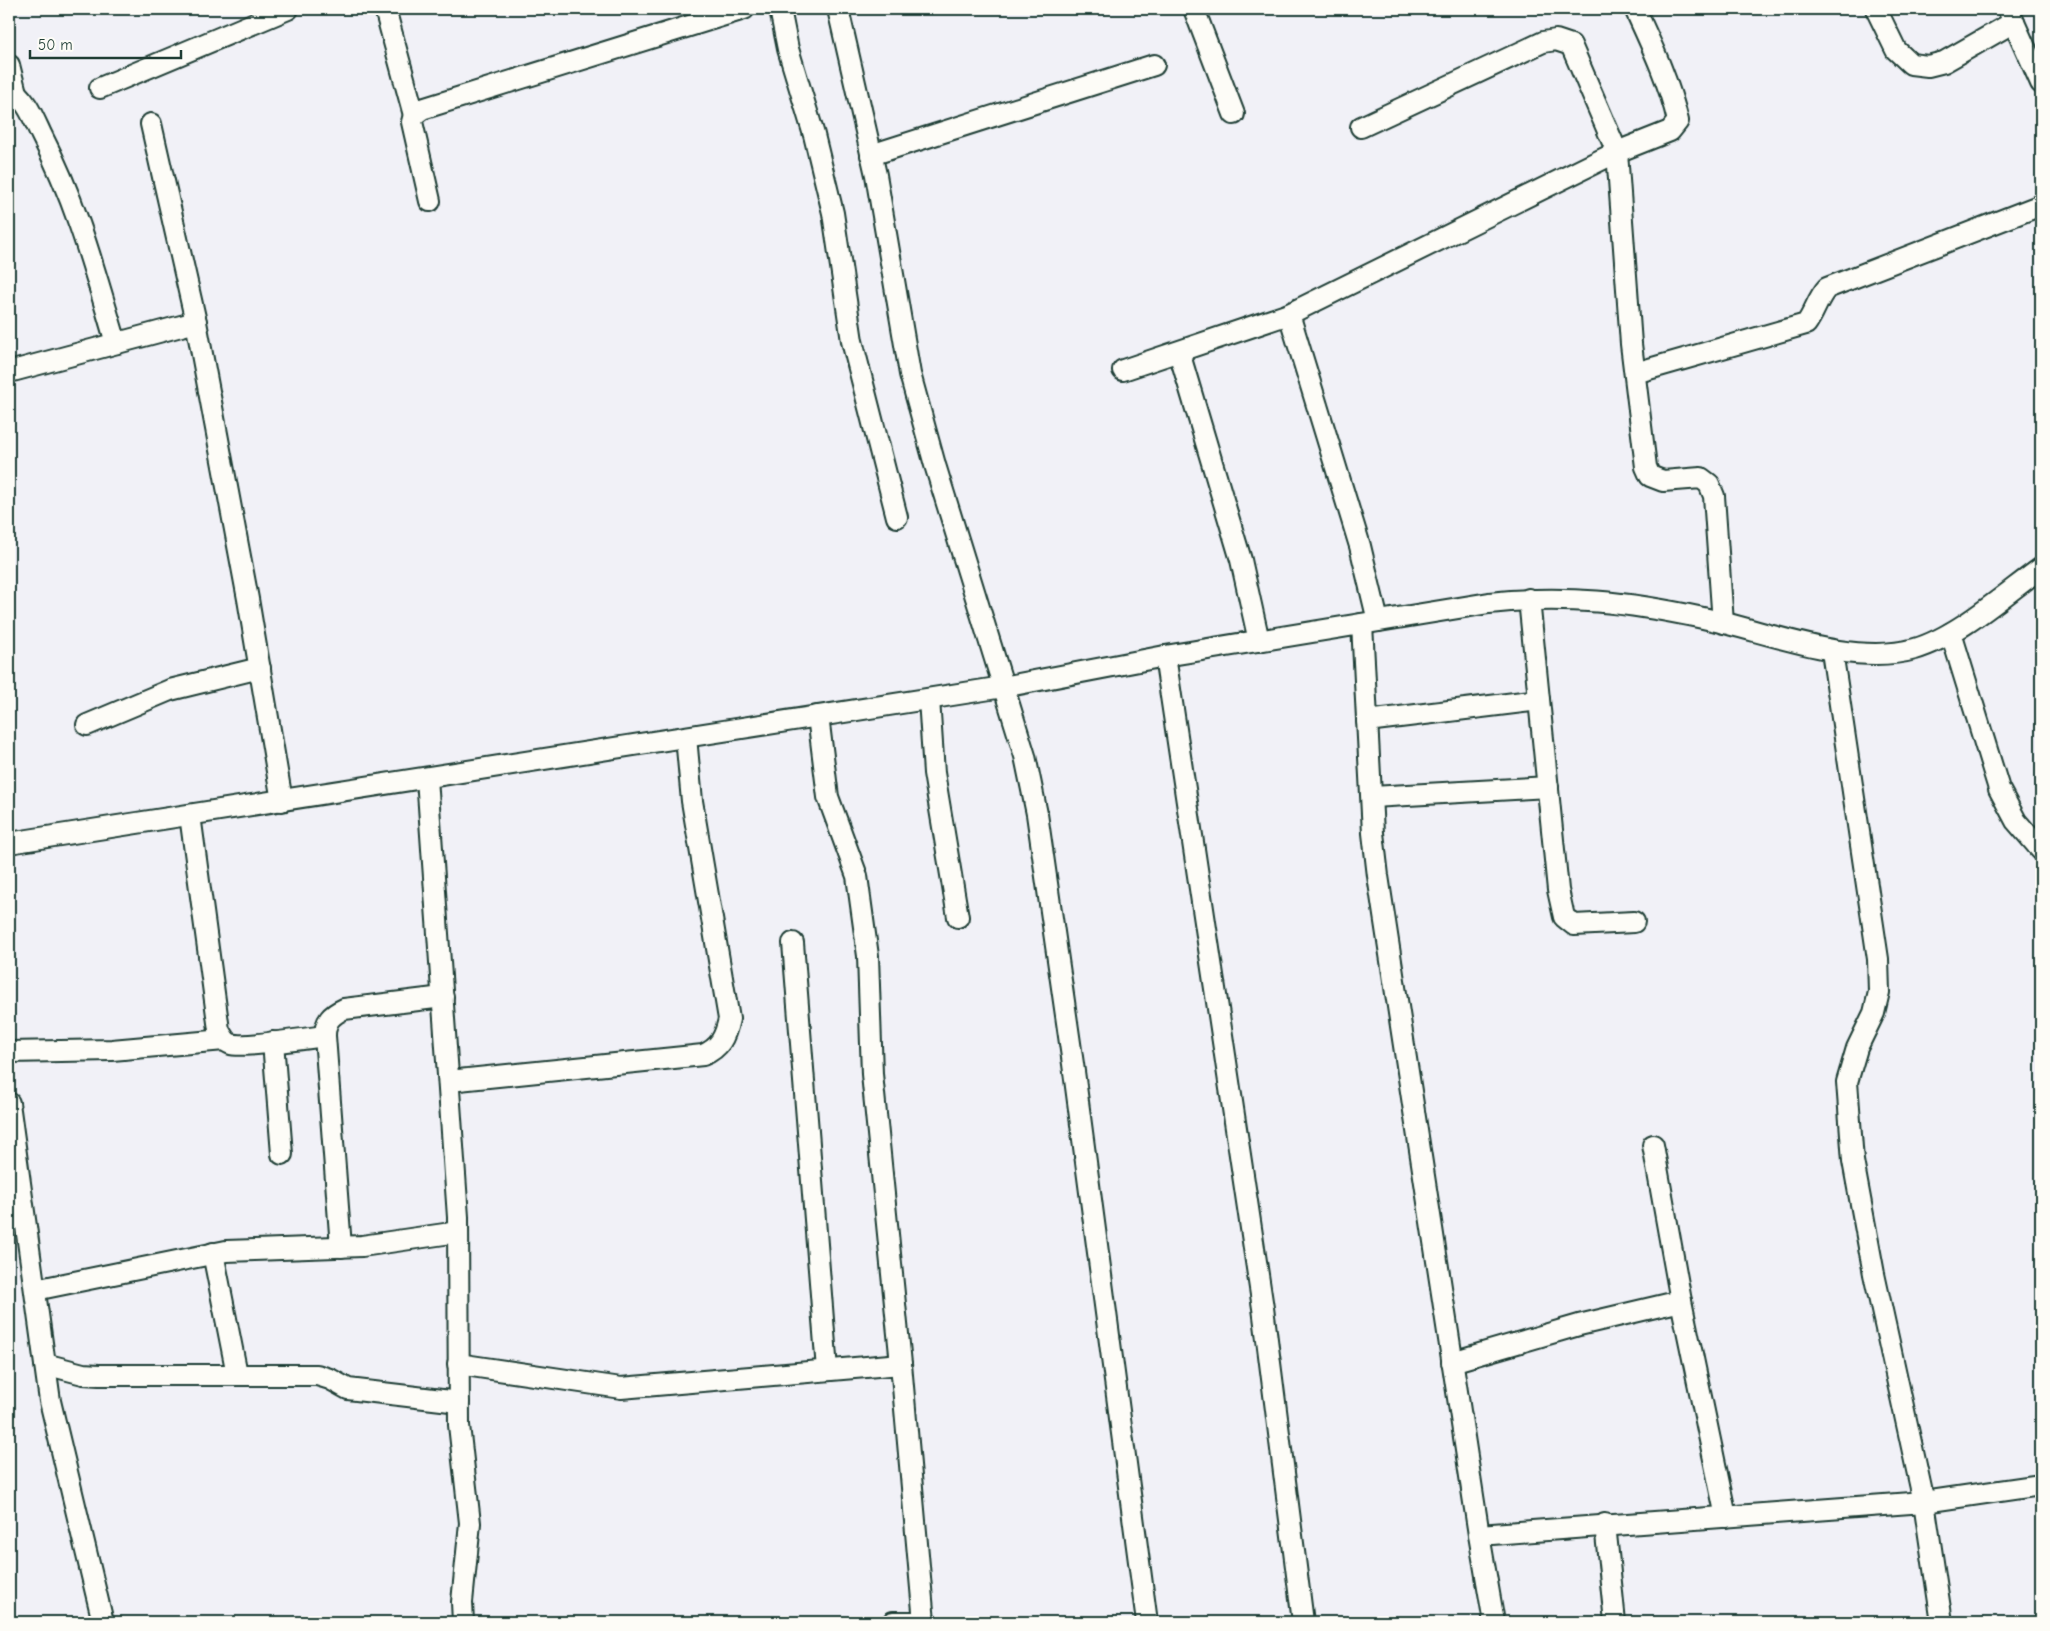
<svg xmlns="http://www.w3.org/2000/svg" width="2050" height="1631" viewBox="0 0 2050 1631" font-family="'Comic Neue',sans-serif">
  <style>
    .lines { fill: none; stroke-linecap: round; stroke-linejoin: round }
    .minor-casing { stroke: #1f3d34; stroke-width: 24 }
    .minor { stroke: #fdfcf7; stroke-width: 20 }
  </style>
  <rect width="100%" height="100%" fill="#f1f1f7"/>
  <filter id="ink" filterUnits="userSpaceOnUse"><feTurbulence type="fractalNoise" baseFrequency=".02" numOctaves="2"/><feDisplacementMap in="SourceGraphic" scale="10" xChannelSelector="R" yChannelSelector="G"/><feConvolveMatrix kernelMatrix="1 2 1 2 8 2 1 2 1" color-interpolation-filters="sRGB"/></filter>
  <g filter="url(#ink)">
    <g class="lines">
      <!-- minor casing -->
      <g class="minor-casing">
        <g id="minor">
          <path d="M385,9L414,115"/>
          <path d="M780,9L788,49L814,135L833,213L852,341L897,517"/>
          <path d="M838,9L876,175L910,374L935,465L1025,756L1037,814L1073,1064L1147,1622"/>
          <path d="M1194,9L1234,114"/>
          <path d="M1876,9L1896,50L1911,64L1928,66L1944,62L2014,22"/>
          <path d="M2008,9L2041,83"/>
          <path d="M9,65L16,93"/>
          <path d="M9,88C26,98 33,117 41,134C77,204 94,269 116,343"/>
          <path d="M100,88L288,9"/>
          <path d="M151,124L196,322L248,599L282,801"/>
          <path d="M1361,127L1543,42L1556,40L1571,45L1617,152L1631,344L1646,467L1650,476L1663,481L1701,478L1709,484L1714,496L1723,623"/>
          <path d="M871,155L1154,65"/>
          <path d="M430,201L412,122L414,115L422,109L744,9"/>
          <path d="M1289,314L1360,546L1378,621"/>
          <path d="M1179,352L1241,560L1259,641"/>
          <path d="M1123,370L1289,314L1617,152L1670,131L1678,121C1669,82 1652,46 1635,9"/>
          <path d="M9,372L196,322"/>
          <path d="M1635,373L1806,324C1815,312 1817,299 1827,288L2041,205"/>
          <path d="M1529,599L1558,890L1564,917L1574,925L1634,922"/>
          <path d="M1362,624L1373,833L1378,876L1479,1535L1494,1622"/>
          <path d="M1951,633L1999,789L2016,821L2041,850"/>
          <path d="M1832,651L1878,959L1879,992L1874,1013L1857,1048L1847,1082L1853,1161L1874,1274L1924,1502L1942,1622"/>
          <path d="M1165,656L1263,1308L1303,1622"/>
          <path d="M929,699L934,773L958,917"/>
          <path d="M818,716L828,797L857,876L868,956L872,1074L901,1364L924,1622"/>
          <path d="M1367,721L1539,700"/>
          <path d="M87,725L170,690L260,668"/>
          <path d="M427,778L458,1217L459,1425L470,1523L462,1602L463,1622"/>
          <path d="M1372,797L1548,787"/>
          <path d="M190,815L219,1030C222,1035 225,1042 231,1044C241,1048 309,1038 325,1036"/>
          <path d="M9,843L1003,687L1165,656L1489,603C1566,595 1628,602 1703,618C1767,631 1850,667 1915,649C1957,637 2005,594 2041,568"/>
          <path d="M793,943L827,1370"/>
          <path d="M273,1042L282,1154"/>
          <path d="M9,1052L112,1050L224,1040"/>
          <path d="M449,1081L703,1055C720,1048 725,1037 729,1019L692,801L686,737"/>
          <path d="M9,1103L50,1401L103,1622"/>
          <path d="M1653,1145L1681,1301L1726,1517"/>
          <path d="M341,1247L325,1036C325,1021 331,1015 344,1009L443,997"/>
          <path d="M213,1253L237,1374"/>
          <path d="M35,1290L226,1251L362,1246L458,1232"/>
          <path d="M1452,1362L1579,1325L1681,1301"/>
          <path d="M45,1364L83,1374L99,1375H317L330,1379L348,1389L459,1402"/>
          <path d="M458,1364L621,1388L901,1364"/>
          <path d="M1605,1524L1615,1622"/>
          <path d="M1479,1535L1924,1502L2041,1485"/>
          <path d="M893,1622H914"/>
        </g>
      </g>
      <!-- minor -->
      <use href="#minor" class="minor"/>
    </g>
  </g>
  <!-- margin -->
  <rect width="2050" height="1631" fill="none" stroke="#fdfcf7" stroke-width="30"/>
  <rect x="15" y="15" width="2020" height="1601" fill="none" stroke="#1f3d34" stroke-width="2" filter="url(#ink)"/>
  <!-- scale -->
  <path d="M30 50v8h151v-8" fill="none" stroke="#1f3d34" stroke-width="2.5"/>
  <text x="38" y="50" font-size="15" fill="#1f3d34" stroke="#fdfcf7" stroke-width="4" paint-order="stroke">50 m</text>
</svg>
